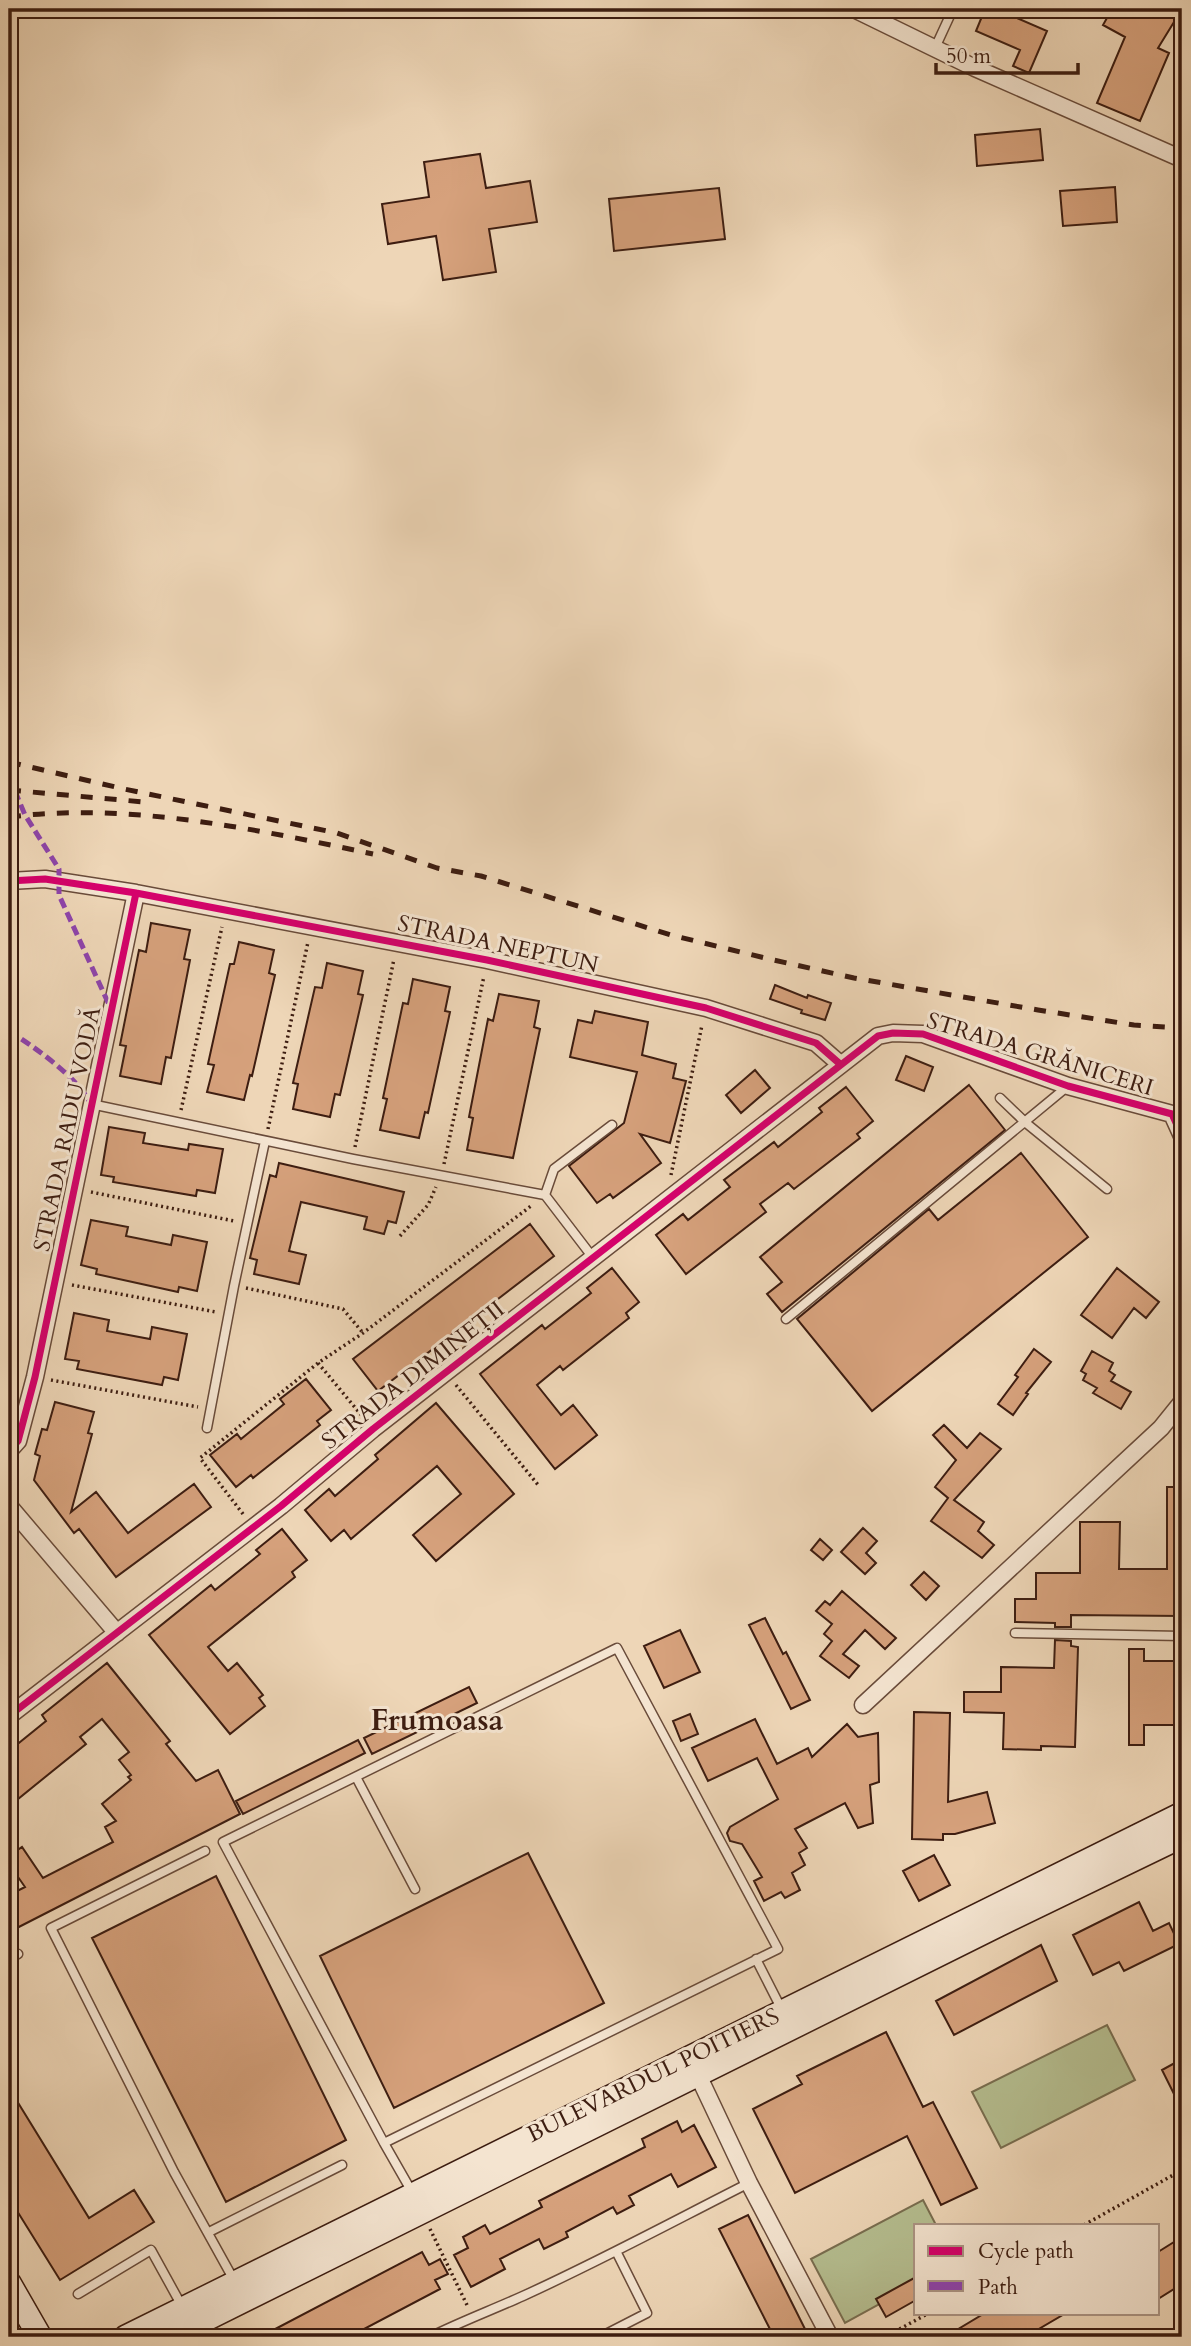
<svg xmlns="http://www.w3.org/2000/svg" width="1191" height="2346" viewBox="0 0 1191 2346" font-family="Cardo,serif">
  <rect width="100%" height="100%" fill="#eed6b7"/>
  <filter id="stains"><feTurbulence type="fractalNoise" baseFrequency=".00286" numOctaves="4"/><feColorMatrix values="0 0 0 0 .2 0 0 0 0 .09 0 0 0 0 .02 0 0 0 .5 -.17"/></filter>
  <radialGradient id="worn" r=".72"><stop offset=".6" stop-color="#630" stop-opacity="0"/><stop offset="1" stop-color="#630" stop-opacity=".3"/></radialGradient>
  <path fill="#b5be90" stroke="#796e50" stroke-width="2" d="M1107,2025L1135,2080L1001,2148L972,2092Z
    M923,2200L936,2225H916V2284L845,2323L811,2259Z"/>
  <path fill="#d6a17c" stroke="#3d1d11" stroke-width="2" d="M985,9H996L1047,31L1029,73L1013,66L1020,50L976,31Z
    M1112,9H1125L1140,17L1145,9H1182L1158,48L1169,53L1140,121L1097,103L1125,37L1103,25Z
    M1040,129L1043,160L977,166L975,135Z
    M480,154L486,188L530,181L537,222L489,229L496,272L443,280L436,236L388,244L382,204L429,197L424,162Z
    M1115,187L1117,222L1063,226L1060,191Z
    M719,188L725,239L614,251L609,199Z
    M151,923L190,930L184,959L190,960L171,1058L166,1057L161,1084L120,1076L126,1046L120,1045L139,950L146,952Z
    M239,942L274,950L269,973L275,975L252,1076L250,1075L244,1100L207,1092L214,1065L208,1064L230,964H234Z
    M327,963L363,971L358,994L363,995L340,1095L335,1094L330,1117L293,1109L298,1084L293,1083L315,987L322,988Z
    M413,979L450,987L445,1011L450,1012L428,1113L425,1112L419,1138L380,1130L387,1099L383,1098L403,1003L408,1004Z
    M775,985L807,998L808,995L831,1003L825,1020L801,1013L802,1010L770,999Z
    M499,994L539,1001L534,1027L540,1029L513,1158L467,1150L473,1118L469,1117L488,1019L493,1021Z
    M595,1011L648,1022L642,1055L676,1064L673,1078L686,1081L670,1143L640,1134L661,1163L613,1198L610,1194L597,1203L569,1166L624,1123L637,1072L570,1057L578,1020L592,1023Z
    M906,1056L933,1067L924,1091L896,1080Z
    M755,1070L770,1088L741,1113L726,1095Z
    M969,1085L1005,1130L782,1312L767,1294L782,1282L760,1257Z
    M846,1087L873,1121L857,1134L860,1138L794,1189L788,1183L760,1204L766,1212L686,1274L656,1235L683,1214L688,1220L730,1187L724,1180L774,1142L778,1147L822,1112L819,1108Z
    M109,1127L145,1133L143,1143L188,1150L189,1144L223,1149L215,1193L197,1190L196,1196L113,1182L114,1177L101,1175Z
    M1021,1153L1088,1237L872,1411L797,1319L929,1209L938,1220Z
    M279,1163L404,1192L396,1223L388,1221L384,1234L364,1229L367,1217L301,1202L289,1251L306,1255L299,1284L254,1274L257,1260L250,1258L270,1175L276,1177Z
    M91,1220L128,1227L126,1236L171,1245L173,1235L207,1242L197,1291L179,1287L178,1292L96,1274L97,1269L81,1265Z
    M530,1224L554,1256L378,1391L353,1359Z
    M612,1268L639,1302L626,1313L629,1318L563,1370L560,1366L537,1385L561,1415L573,1405L597,1435L555,1469L480,1374L542,1325L545,1329L591,1293L587,1288Z
    M1117,1268L1159,1302L1146,1318L1134,1308L1112,1338L1081,1315Z
    M74,1313L109,1320L107,1331L150,1339L152,1327L187,1334L178,1380L164,1377L162,1385L77,1369L79,1361L65,1359Z
    M1034,1349L1051,1362L1026,1393L1028,1394L1013,1415L998,1404L1018,1377L1015,1375Z
    M1092,1351L1113,1363L1109,1371L1115,1375L1111,1381L1131,1392L1121,1409L1093,1393L1097,1388L1083,1380L1086,1374L1081,1371Z
    M306,1379L331,1410L317,1421L320,1425L253,1478L251,1475L236,1487L210,1455L237,1434L241,1439L284,1404L280,1399Z
    M55,1402L94,1412L88,1433L92,1434L71,1512L96,1492L128,1533L194,1484L211,1507L116,1577L79,1529L74,1533L34,1480L40,1456L35,1454L42,1429L47,1430Z
    M436,1403L514,1494L436,1561L413,1535L461,1494L437,1466L351,1539L344,1530L331,1541L305,1510L329,1489L335,1496L378,1459L375,1455Z
    M944,1425L967,1448L980,1433L1001,1449L954,1500L984,1522L978,1531L994,1545L982,1558L931,1521L948,1498L935,1487L956,1460L933,1435Z
    M1167,1487H1182V1616L1071,1615V1627H1055V1623L1015,1622V1599H1036V1573H1080V1522H1120L1119,1569H1167Z
    M863,1528L877,1541L866,1553L876,1563L865,1574L841,1552Z
    M282,1529L307,1560L292,1572L295,1577L208,1647L228,1671L237,1663L263,1695L259,1698L265,1706L230,1734L149,1635L211,1585L215,1590L260,1554L256,1550Z
    M820,1539L832,1550L823,1560L811,1550Z
    M924,1572L939,1586L926,1600L911,1585Z
    M842,1591L896,1638L885,1649L865,1630L843,1654L859,1666L849,1678L820,1656L832,1641L824,1634L832,1624L816,1611L825,1601L830,1605Z
    M765,1618L783,1654L786,1652L810,1700L791,1709L749,1625Z
    M680,1630L700,1672L664,1688L644,1646Z
    M1055,1640L1071,1641V1646L1078,1647L1075,1747L1041,1746V1750L1003,1749L1004,1713L964,1712V1692H1001V1667L1054,1668Z
    M1129,1649H1144V1661H1182V1725H1144V1745H1129Z
    M107,1663L170,1741L166,1744L196,1781L218,1770L240,1814L9,1932V1895L25,1887L9,1864V1856L22,1847L43,1878L113,1842L105,1827L116,1821L102,1804L131,1780L128,1777L131,1775L119,1760L129,1752L102,1719L80,1737L86,1744L18,1799L9,1788V1751L46,1721L42,1715Z
    M469,1687L477,1703L372,1754L364,1738Z
    M914,1712L950,1713L948,1802L987,1792L995,1823L955,1834H943V1840L912,1839Z
    M690,1714L698,1734L681,1741L673,1721Z
    M755,1719L777,1764L808,1748L812,1757L847,1724L858,1737L878,1733L879,1782L870,1785L873,1823L858,1828L845,1803L795,1829L807,1848L799,1853L805,1865L792,1873L800,1890L785,1898L781,1892L764,1901L754,1881L762,1877L742,1844L730,1841L727,1833L730,1827L778,1799L757,1758L708,1781L692,1748Z
    M358,1740L365,1753L243,1814L236,1801Z
    M528,1853L604,2003L394,2108L320,1956Z
    M934,1855L950,1885L919,1901L903,1871Z
    M216,1876L346,2140L226,2202L92,1938Z
    M1139,1902L1153,1931L1169,1923L1179,1944L1124,1971L1119,1962L1093,1975L1073,1935Z
    M1041,1945L1057,1981L954,2035L936,2001Z
    M886,2032L923,2107L933,2102L977,2188L941,2205L907,2136L795,2193L753,2109L802,2084L797,2076Z
    M1182,2059V2110L1162,2070Z
    M9,2088L89,2218L134,2190L154,2222L60,2280L9,2198Z
    M677,2121L682,2132L694,2125L716,2167L678,2187L671,2174L629,2196L634,2205L617,2214L613,2207L566,2232L568,2237L544,2249L539,2239L500,2259L505,2269L471,2287L454,2255L468,2248L463,2237L485,2225L490,2234L542,2207L539,2201L645,2147L642,2139Z
    M748,2215L809,2337H774L719,2229Z
    M1182,2237V2284L1158,2299V2252Z
    M422,2252L429,2265L440,2259L448,2274L435,2280L440,2289L349,2337H260Z
    M916,2277V2300L886,2317L876,2299Z
    M985,2313H1066L1025,2337H945Z"/>
  <g fill="none" stroke-linecap="round" stroke-linejoin="round">
    <defs>
      <path id="lane" d="M935,48L953,9
        M1000,1098L1026,1123L1107,1189
        M91,1104L353,1159L545,1195L594,1259
        M545,1195L554,1169L612,1125
        M786,1319L1068,1086
        M207,1428L234,1286L265,1141
        M1015,1633L1182,1636
        M356,1777L415,1889
        M205,1851L51,1928L174,2172L235,2282
        M9,1959L18,1954
        M756,1959L782,2010
        M384,2143L778,1949L617,1648L223,1842L384,2143L412,2192
        M209,2232L342,2165
        M78,2294L151,2250L183,2308
        M430,2337C460,2322 492,2310 523,2296C600,2261 674,2221 749,2183
        M610,2337L608,2333L647,2313L616,2251"/>
      <path id="street" d="M854,9L975,68L1182,159
        M9,881L45,879L136,893L487,960L706,1008L816,1043L840,1064
        M9,1451L18,1441L35,1377L136,893
        M9,1506L117,1633
        M863,1705L1161,1428L1182,1402
        M9,1716L281,1506L373,1429L878,1036L893,1033L923,1034L1068,1086L1172,1114L1182,1136
        M698,2075L749,2183L830,2337"/>
      <path id="secondary" d="M9,2283L40,2337
        M126,2337L1182,1814
        M170,2337L998,1925L1182,1836"/>
    </defs>
    <use href="#lane" stroke="#694b3a" stroke-width="11"/>
    <use href="#street" stroke="#694b3a" stroke-width="19"/>
    <use href="#secondary" stroke="#3d1d11" stroke-width="26"/>
    <path stroke="#3d1d11" stroke-width="3.5" stroke-dasharray="2 3.5" stroke-linecap="butt" d="M181,1110L222,927
      M268,1129L308,942
      M355,1147L394,959
      M444,1164L484,976
      M671,1175L702,1025
      M91,1192L234,1221
      M400,1236L428,1205L436,1187
      M72,1285L216,1312
      M246,1288L343,1309L363,1333
      M318,1363L363,1417
      M51,1380L198,1407
      M456,1385L539,1486
      M243,1514L200,1458L318,1363L363,1333L531,1206
      M1084,2225L1175,2174
      M430,2229L468,2307
      M885,2337L929,2313"/>
    <use href="#lane" stroke="#f4e4d0" stroke-width="8"/>
    <use href="#street" stroke="#f4e4d0" stroke-width="16"/>
    <use href="#secondary" stroke="#f4e4d0" stroke-width="23"/>
    <path stroke="#3d1d11" stroke-width="5" stroke-dasharray="12 12" stroke-linecap="butt" d="M9,762L124,789L337,833L437,868L481,876L671,935L769,959L854,978L1038,1010L1134,1025L1182,1028
      M9,790L144,802
      M9,817C129,802 255,829 373,854"/>
    <path stroke="#8e44ad" stroke-width="5" stroke-dasharray="10 5" stroke-linecap="butt" d="M9,777L25,815L59,869V895L111,1009
      M9,1031C36,1048 76,1076 91,1104"/>
    <defs>
      <path id="cycleway" d="M9,881L45,879L136,893L487,960L706,1008L816,1043L840,1064
        M9,1451L18,1441L35,1377L136,893
        M9,1716L281,1506L373,1429L878,1036L893,1033L923,1034L1068,1086L1172,1114L1182,1136"/>
    </defs>
    <use href="#cycleway" stroke="#f4e4d0" stroke-width="11"/>
    <use href="#cycleway" stroke="#d6006c" stroke-width="7"/>
  </g>
  <g text-anchor="middle" dominant-baseline="central" stroke-width="6" stroke-linejoin="round" paint-order="stroke">
    <g font-size="23" fill="#3d1d11" stroke="#f4e4d0">
      <text transform="translate(498 944) rotate(12)">STRADA NEPTUN</text>
      <text transform="translate(1040 1054) rotate(17)">STRADA GRĂNICERI</text>
      <text transform="translate(67 1129) rotate(-78)">STRADA RADU VODĂ</text>
      <text transform="translate(413 1375) rotate(-38)">STRADA DIMINEȚII</text>
      <text transform="translate(653 2075) rotate(-26)">BULEVARDUL POITIERS</text>
    </g>
    <g font-size="30" font-weight="bold" fill="#3d1d11" stroke="#f4e4d0">
      <text x="437" y="1720">Frumoasa</text>
    </g>
  </g>
  <rect width="1191" height="2346" fill="none" stroke="#eed6b7" stroke-width="35"/>
  <rect x="10" y="10" width="1170" height="2325" fill="none" stroke="#3d1d11" stroke-width="3.5"/>
  <rect x="18" y="18" width="1156" height="2311" fill="none" stroke="#3d1d11" stroke-width="2"/>
  <rect x="914" y="2224" width="245" height="91" fill="#f4e4d0" stroke="#ab9484" stroke-width="2"/>
  <rect x="928" y="2246" width="35" height="10" fill="#d6006c" stroke="#ab9484" stroke-width="2"/>
  <text x="978" y="2258" font-size="21" fill="#3d1d11">Cycle path</text>
  <rect x="928" y="2281" width="35" height="10" fill="#8e44ad" stroke="#ab9484" stroke-width="2"/>
  <text x="978" y="2294" font-size="21" fill="#3d1d11">Path</text>
  <path d="M936 63v10h142v-10" fill="none" stroke="#3d1d11" stroke-width="3.5"/>
  <text x="946" y="63" font-size="21" fill="#3d1d11" stroke="#f4e4d0" stroke-width="5" paint-order="stroke">50 m</text>
  <rect width="100%" height="100%" filter="url(#stains)"/>
  <rect width="100%" height="100%" fill="url(#worn)"/>
</svg>
